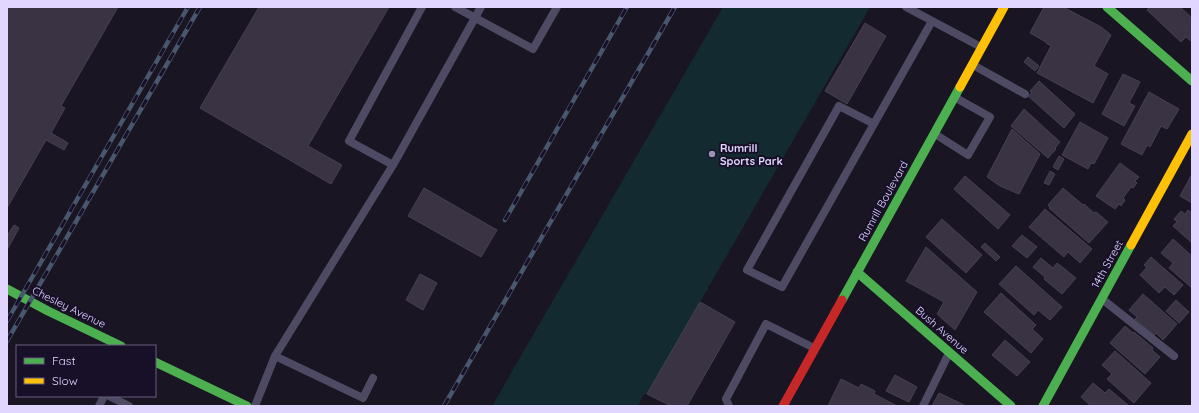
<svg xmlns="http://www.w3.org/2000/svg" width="1199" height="413" viewBox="0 0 1199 413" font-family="Quicksand,sans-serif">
  <rect width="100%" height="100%" fill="#191522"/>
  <path fill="#132b30" d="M723,7H870L647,394H644L638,406H492Z"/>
  <path fill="#393344" stroke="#474056" d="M7,7H118L61,106L65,108L51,133L68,143L64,150L46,140L7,208Z
    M259,7H389L308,146L342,165L331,184L200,108Z
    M1044,7H1063L1101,27L1111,35L1094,66L1108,74L1093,103L1037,73L1051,46L1046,43V42L1030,33Z
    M1150,7H1180L1192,18V42L1186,37L1181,42L1147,10Z
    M865,23L886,36L847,104L825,91Z
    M1028,57L1039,66L1035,71L1024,62Z
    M1123,74L1140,82L1129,103L1135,106L1124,126L1102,114Z
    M1039,81L1075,114L1064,128L1028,96L1032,93L1030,91Z
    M1149,92L1179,109L1167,129L1161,126L1150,147L1147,145L1142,155L1121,144Z
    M1024,109L1060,142L1055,148L1056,149L1048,158L1011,126Z
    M1080,122L1108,138L1094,164L1091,163L1088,169L1062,155Z
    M1012,129L1040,154L1019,194L1000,186L987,177Z
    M1059,156L1064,159L1058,170L1053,167Z
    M1120,163L1139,177L1135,181L1137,183L1133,188L1131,187L1123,198L1125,200L1121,206L1119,204L1115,209L1096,196Z
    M1050,171L1055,174L1049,185L1044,183Z
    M1192,174V203L1180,196Z
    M965,176L1010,215L998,229L954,189Z
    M424,188L497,230L481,257L408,216Z
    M1063,188L1083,205L1084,204L1094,213L1096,212L1108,222L1089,243L1049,208L1050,207L1048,205Z
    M1045,209L1092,249L1080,263L1068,252L1064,257L1029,227Z
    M1188,210L1192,213V243L1173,226L1177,222L1174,219L1181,211L1185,214Z
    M942,219L982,255L966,273L926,237Z
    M14,225L19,228L7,250V236Z
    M1022,235L1037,247L1027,258L1012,246Z
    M1173,239L1192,256V288L1169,268L1173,263L1161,253Z
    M985,243L1000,257L996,261L981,247Z
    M926,247L977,292L955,330L937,314L944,302L906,281Z
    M1151,257L1183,285L1174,295L1165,287L1159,293L1140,275L1147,267L1144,265Z
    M1041,258L1053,268L1057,263L1076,278L1062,294L1044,279L1045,277L1033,267Z
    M1016,266L1062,307L1050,320L1038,310L1034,315L999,284Z
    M420,274L437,283L423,310L406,300Z
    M1001,293L1036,325L1032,329L1043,339L1031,353L984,312Z
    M1143,294L1177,324L1163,340L1156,333L1154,336L1135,319L1137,317L1129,310Z
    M1176,300L1189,312L1179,323L1166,311Z
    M700,302L735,322L687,406H671L647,394Z
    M1125,326L1133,333L1134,332L1153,348L1152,350L1160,357L1145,374L1110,343Z
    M1005,340L1030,362L1017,376L992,355Z
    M1115,351L1151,383L1134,403L1107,379L1112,374L1102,365Z
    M895,375L917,387L909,402L886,391Z
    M841,379L859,388L861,384L875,391L874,394L897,406H828Z
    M1093,383L1105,393L1109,389L1129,406H1091L1081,397Z
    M939,393L964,405V406H932Z"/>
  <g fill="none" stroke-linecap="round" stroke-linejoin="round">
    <path stroke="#4f4a63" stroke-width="8" d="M455,7L533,49L557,7
      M906,7L981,47
      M973,65L1025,94
      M874,124L839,106L747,270L782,287L932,21
      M935,134L968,155L990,117L956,98
      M393,165L349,141L422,7
      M1102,299L1174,356
      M275,356L363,398L373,378
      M109,396L129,406
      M99,406L104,396
      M255,406L275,356L393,165L481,7
      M729,406L726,399L766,324L814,348
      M923,406L949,353"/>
    <path stroke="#4caf50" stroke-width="9" d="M1107,7L1192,81
      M857,272L1011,406
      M7,289L48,311L121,346
      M842,300L960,87
      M155,362L247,406
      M1043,406L1131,245"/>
    <path stroke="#ffc107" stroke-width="9" d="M960,87L1004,7
      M1131,245L1192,134"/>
    <path stroke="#c62828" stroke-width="9" d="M783,406L842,300"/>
    <defs>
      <path id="rail" d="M505,220L627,7
        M7,321L188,7
        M7,341L200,7
        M444,406L675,7"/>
    </defs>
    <use href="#rail" stroke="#48576d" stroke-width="4.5"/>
    <use href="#rail" stroke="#180f28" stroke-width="3" stroke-dasharray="9" stroke-linecap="butt"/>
  </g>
  <circle fill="#9b92b2" stroke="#180f28" stroke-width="1.5" cx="712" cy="154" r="4"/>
  <g text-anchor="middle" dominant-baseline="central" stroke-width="4" stroke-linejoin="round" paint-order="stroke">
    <g font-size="11" font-weight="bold" fill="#e1d6ff" stroke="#180f28" text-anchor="start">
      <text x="720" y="148">Rumrill<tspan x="720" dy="13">Sports Park</tspan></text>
    </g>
    <g font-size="11" fill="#e1d6ff" stroke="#180f28">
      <text transform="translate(883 201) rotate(-61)">Rumrill Boulevard</text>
      <text transform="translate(1107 264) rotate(-61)">14th Street</text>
      <text transform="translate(69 307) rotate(26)">Chesley Avenue</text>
      <text transform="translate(942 330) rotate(41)">Bush Avenue</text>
    </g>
  </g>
  <rect width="1199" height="413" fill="none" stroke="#e1d6ff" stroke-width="16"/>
  <rect x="16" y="345" width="140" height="52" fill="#180f28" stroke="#685f7e"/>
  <rect x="24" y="358" width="20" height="6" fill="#4caf50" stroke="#685f7e"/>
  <text x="52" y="365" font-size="12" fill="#e1d6ff">Fast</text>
  <rect x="24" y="378" width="20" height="6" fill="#ffc107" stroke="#685f7e"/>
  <text x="52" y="385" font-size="12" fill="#e1d6ff">Slow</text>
</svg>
